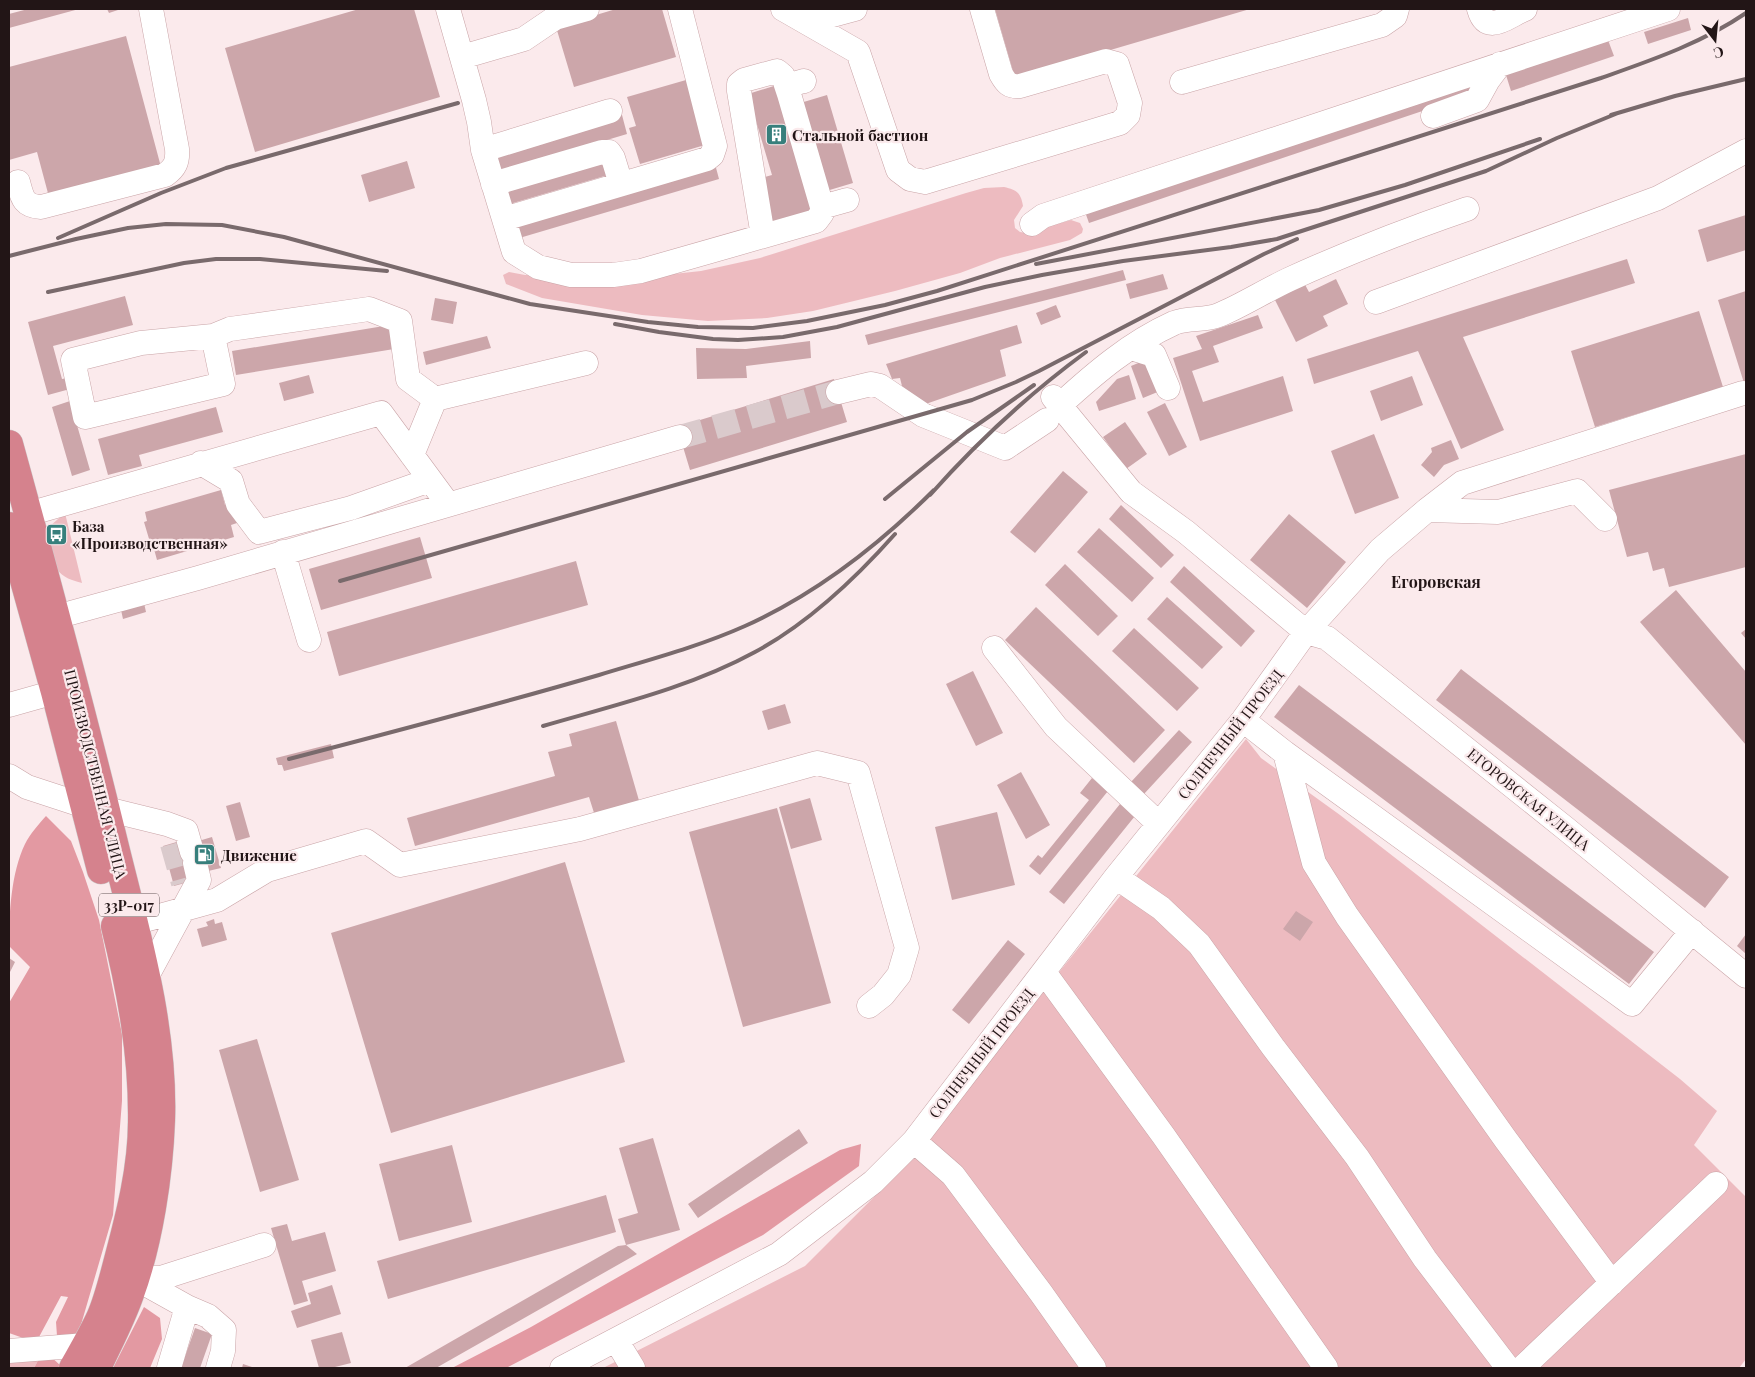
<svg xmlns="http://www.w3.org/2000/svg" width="1755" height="1377" viewBox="0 0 1755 1377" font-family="'Playfair Display',serif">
  <rect width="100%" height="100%" fill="#fbeaec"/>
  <path fill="#edbbc0" d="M1004,187C1017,190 1021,193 1023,206L1014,220L1015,228L1020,232L1026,233L1071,220L1080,223L1083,229L1082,233L1070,240L1000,258L960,273L895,291L813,311L767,318L708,321L642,315L542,298L506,284L503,275L509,272L525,275L646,277L701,271L760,258L966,193L984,188Z
    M65,513L82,583C52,576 54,563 45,537L50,526Z
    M1246,739L1261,758L1340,815L1680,1079L1717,1111L1694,1145L1746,1197V1359L1739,1368H603L805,1266L898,1173Z
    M40,1357L34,1368H9V1361Z"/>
  <path fill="#e399a2" d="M46,816L71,841L83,872L99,920L122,1034V1101L113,1215L78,1335L57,1336L56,1322L68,1297L61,1296L39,1337L26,1339L9,1333V1003L30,967L9,946C9,914 11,873 25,844C30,834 39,824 46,816Z
    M861,1144L859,1166L763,1235L506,1368H452L531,1327L840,1150Z
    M144,1307L160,1318L162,1339L150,1368H113Z
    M48,1354L61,1366L60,1368H34L40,1357Z"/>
  <path fill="#cca6aa" d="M28,9H79L9,28V14Z
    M107,9H121L109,13Z
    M359,9H414L440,97L255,152L225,48Z
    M616,9H662L676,57L574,87L556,27Z
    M995,9H1250L1015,78Z
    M1688,18L1691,30L1648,44L1644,32Z
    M126,36L161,167L49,197L37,152L9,160V67Z
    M1608,40L1614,56L1511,91L1506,75Z
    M686,80L705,145L640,164L629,128L636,126L627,97Z
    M1468,80L1473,94L1089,223L1084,209Z
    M777,85L815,215L771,228L757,179L772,175L748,94Z
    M827,95L853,183L823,192L797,104Z
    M622,115L627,134L496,173L490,155Z
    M604,159L608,175L506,205L501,189Z
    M407,161L415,188L369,202L361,175Z
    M715,164L719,179L516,239L512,224Z
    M1746,215V250L1707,262L1698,230Z
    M1627,259L1635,283L1463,337L1504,430L1461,449L1418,351L1314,384L1307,359Z
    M1123,270L1126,280L868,345L865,335Z
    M1163,274L1168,289L1130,299L1126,284Z
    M1336,279L1348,304L1323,316L1328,326L1296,342L1273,296L1303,281L1309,292Z
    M1746,291V382L1744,383L1718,300Z
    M125,296L133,325L53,346L62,379L67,378L70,389L48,395L28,322Z
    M435,298L457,302L453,324L431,320Z
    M1056,305L1061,317L1041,325L1036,313Z
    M1699,311L1723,387L1595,427L1571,351Z
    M1258,315L1263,328L1213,346L1219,362L1192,371L1203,402L1283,376L1293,411L1200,441L1173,358L1202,349L1196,336Z
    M390,325L394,349L236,375L232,351Z
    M1017,325L1022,343L1000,350L1006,376L920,406L905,398L900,378L892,379L886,364Z
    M487,336L491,348L426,365L423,352Z
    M810,341L811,358L746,366L747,378L697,379L696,348L746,349Z
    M1148,359L1160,391L1143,398L1131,366Z
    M309,375L314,393L284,401L279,383Z
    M1129,375L1136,399L1099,411L1096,402L1117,379Z
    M1412,376L1423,405L1381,421L1370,391Z
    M834,379L847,422L690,470L677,427Z
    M70,401L90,470L72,476L52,407Z
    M1165,403L1187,447L1169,456L1147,412Z
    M216,407L223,432L139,455L142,466L108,475L98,439Z
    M1125,422L1147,454L1126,469L1103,437Z
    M1374,434L1399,498L1355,514L1331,451Z
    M1451,440L1459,459L1444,465L1434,477L1421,465L1432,452L1431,448Z
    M1746,454V567L1669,587L1664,568L1653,571L1648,552L1627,557L1609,490Z
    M1063,471L1088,492L1035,553L1010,532Z
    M221,490L225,505L231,503L237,523L231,525L234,537L157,560L154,549H152L144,522L147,521L145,512Z
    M1121,505L1174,555L1161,568L1109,519Z
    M1289,514L1346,562L1307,608L1250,560Z
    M1099,528L1154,578L1132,602L1077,552Z
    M420,537L432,578L321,610L309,569Z
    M576,561L588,605L339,676L327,632Z
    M1065,564L1118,616L1098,636L1045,585Z
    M1184,566L1255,631L1241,647L1170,582Z
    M1676,590L1746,672V745L1640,622Z
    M1167,597L1223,647L1202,669L1147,619Z
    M144,603L146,612L123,619L121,610Z
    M1036,607L1165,730L1134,763L1005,640Z
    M1134,628L1199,688L1177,711L1112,651Z
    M1746,629V639L1741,633Z
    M1461,669L1729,877L1705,908L1436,700Z
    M973,671L1003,733L976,746L946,684Z
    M1299,685L1654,952L1629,984L1274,717Z
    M785,704L791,723L768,730L762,711Z
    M616,721L640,804L595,816L589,797L415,846L407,818L555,776L548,752L572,746L569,734Z
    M1179,730L1192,742L1144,794L1131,782Z
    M331,744L334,758L284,771L282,765H278L276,758Z
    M1021,772L1050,825L1026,839L997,785Z
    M1092,778L1108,791L1040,875L1029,866L1038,855L1042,858L1089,800L1080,793Z
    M810,798L822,840L791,849L779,807Z
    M240,802L250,837L236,841L226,806Z
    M1120,804L1135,816L1064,904L1049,892Z
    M777,808L831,1003L743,1027L689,832Z
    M997,812L1015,885L952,900L935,827Z
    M212,837L221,868L204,872L192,881L174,886L163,846L180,841L195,842Z
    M565,862L625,1062L391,1133L331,933Z
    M1296,911L1313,922L1300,941L1283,929Z
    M214,919L215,924L222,922L227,940L202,947L197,929L208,926L206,922Z
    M1746,934V954L1737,946Z
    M1008,940L1025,954L969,1024L952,1010Z
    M9,958L15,962L9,974Z
    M257,1039L299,1180L260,1192L219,1050Z
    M799,1129L808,1143L698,1218L688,1204Z
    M653,1138L680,1230L626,1245L618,1219L638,1213L619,1148Z
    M452,1145L472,1222L399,1241L379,1164Z
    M606,1195L616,1232L388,1299L377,1261Z
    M287,1224L292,1241L325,1232L336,1271L302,1281L308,1301L294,1305L271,1228Z
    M626,1245L637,1254L436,1368H405L618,1246Z
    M332,1285L341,1314L297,1328L291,1311L311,1304L308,1293Z
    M195,1328L212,1334L200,1368H181Z
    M342,1332L351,1363L331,1368H319L311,1340Z
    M243,1364L255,1368H242Z"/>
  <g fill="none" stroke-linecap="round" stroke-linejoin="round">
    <path stroke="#dacacc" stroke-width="24" stroke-dasharray="24 12" stroke-linecap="butt" d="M680,437L838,392
      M172,844L183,883"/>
    <defs>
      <path id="minor" d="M448,9L474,100L479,122L483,150L514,252L538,267L571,275H613L641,271L816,221L822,213V207L789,94C789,84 796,83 804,81
        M783,9L858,52L898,170L910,179L925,182L1120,123L1128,115L1130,103L1117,64L1106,61L1020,86C1009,87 1006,83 1001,74L982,9
        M1479,9C1487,37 1509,15 1525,9
        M807,22L855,9
        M462,57L524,39L555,18L587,9
        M1182,82L1382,25L1395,16L1397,9
        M1433,116L1477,100L1488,80L1500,64
        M483,150L610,111
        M18,182C22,197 23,206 41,207L165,175C175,168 178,162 177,149L151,9
        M493,184L602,152H609L613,158L621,184
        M822,207L847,200
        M504,219L707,159L712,155L715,146L680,9
        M1032,224L1043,216L1668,9
        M763,236L739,91V84L744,80L777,71L783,76L789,94
        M1376,302L1658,198L1746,151
        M213,336L141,343L73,360L85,417L223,384L213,336L230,329L369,309L400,321L408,379L435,399
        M1131,348L1154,355L1168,388
        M838,392L871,384L880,386L923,415L1005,448L1047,420
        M1053,397L1131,492L1186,532L1306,632L1327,638L1565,828L1746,976
        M1060,405C1095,373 1130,343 1174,323C1189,317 1205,321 1219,315C1243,305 1266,290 1290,279C1349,252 1406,230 1467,209
        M412,455L435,399L586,363
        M201,463L231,481L238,504L259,532L351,508L430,480
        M1427,510L1498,512L1577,491L1605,519
        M28,514L381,413L448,504
        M283,552L309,640
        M56,617L198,578L680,437
        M994,648L1056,727L1159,824
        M9,705L55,692
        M1243,720L1285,753L1314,863L1347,916L1506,1140L1612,1283
        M1285,753L1632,1004L1692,931
        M9,776L27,787L85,806
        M106,809L167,824L186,831L192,852
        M1116,877L1161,908L1199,944L1273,1047L1357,1157L1425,1259L1508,1368
        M134,923L217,900L267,870L366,841L400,865L580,829L817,763L858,773L907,948L899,975L883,995L869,1006
        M1044,972L1163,1135L1326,1368
        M147,976L199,880L195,863
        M914,1141L953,1175L1041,1293L1094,1368
        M135,1278L187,1307L208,1316L224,1330L223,1351L218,1368
        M135,1278H161L264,1245
        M616,1340L633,1368
        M9,1351L86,1345
        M169,1368L187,1307
        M562,1368L779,1254L873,1182L914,1141L1116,877L1243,720L1306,632L1380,550L1427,510L1462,483L1743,393
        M1522,1368L1716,1184"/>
      <path id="highway" d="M9,444C46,578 82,712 115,847C137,936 164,1028 161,1120C159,1175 149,1242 130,1294C121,1320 108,1344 97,1368
        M9,526L55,692L101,870
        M73,1368C82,1352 92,1335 100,1318C108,1300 113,1279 118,1260C130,1215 142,1168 142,1122C143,1055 131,990 115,926"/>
    </defs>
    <use href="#minor" stroke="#c9a4a7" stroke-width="25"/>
    <use href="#highway" stroke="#cecccc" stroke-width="29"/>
    <use href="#minor" stroke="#fff" stroke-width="24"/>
    <use href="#highway" stroke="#d5828d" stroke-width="28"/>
    <path stroke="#796a6c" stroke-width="4" d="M1611,115L1675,96L1746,79
      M58,238L161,193L226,168L458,103
      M9,256L76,239L128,228L166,224L222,225L284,237L530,304L648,322L698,327L753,328L807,321L885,305L937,291L1601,78C1652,60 1702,43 1746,13
      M1036,264L1319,210L1405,185L1540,139
      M48,292L184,263L216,259H260L387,271
      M615,324L659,332L713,339L738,340L783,337L837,327L985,287L1042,275L1123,261L1231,247L1277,239L1486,171L1557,138L1618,113
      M930,495C977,442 1029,394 1086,352
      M885,499L967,432L1034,385
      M340,581L972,400L1016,382L1039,371L1264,254L1297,239
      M543,726C615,705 689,688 755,652C809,623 855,579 895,534
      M289,759C393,732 496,705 599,675C648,660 698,647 745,626C816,594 879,545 934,490"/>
  </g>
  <defs>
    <symbol id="building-square" viewBox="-11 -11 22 22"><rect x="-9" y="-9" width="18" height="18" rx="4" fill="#377f7c" stroke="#fbeaec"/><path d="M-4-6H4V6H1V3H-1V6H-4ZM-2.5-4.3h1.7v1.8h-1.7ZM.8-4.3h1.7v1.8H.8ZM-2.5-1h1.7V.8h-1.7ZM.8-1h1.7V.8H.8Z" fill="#fff"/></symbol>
    <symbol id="bus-square" viewBox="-11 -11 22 22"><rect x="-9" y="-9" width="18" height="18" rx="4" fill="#377f7c" stroke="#fbeaec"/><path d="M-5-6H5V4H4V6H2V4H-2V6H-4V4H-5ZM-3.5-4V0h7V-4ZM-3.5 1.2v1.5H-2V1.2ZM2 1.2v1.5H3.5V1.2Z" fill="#fff"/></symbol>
    <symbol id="fuel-square" viewBox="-11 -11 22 22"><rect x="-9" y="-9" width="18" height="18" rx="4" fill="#377f7c" stroke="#fbeaec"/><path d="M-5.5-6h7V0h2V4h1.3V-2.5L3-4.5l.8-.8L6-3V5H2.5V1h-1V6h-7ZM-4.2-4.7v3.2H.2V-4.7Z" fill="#fff"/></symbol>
  </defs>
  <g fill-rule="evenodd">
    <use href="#building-square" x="764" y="122" width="25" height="25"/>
    <use href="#bus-square" x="44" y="522" width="25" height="25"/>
    <use href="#fuel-square" x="192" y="842" width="25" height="25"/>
  </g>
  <g text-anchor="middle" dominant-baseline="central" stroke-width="4.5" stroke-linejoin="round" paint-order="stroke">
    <rect fill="#fbeaec" stroke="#635556" stroke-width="1" x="99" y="893.5" width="60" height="23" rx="4"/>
    <g font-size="14" font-weight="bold" fill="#221516">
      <text x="129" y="905">33Р-017</text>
    </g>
    <g font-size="15" font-weight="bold" fill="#221516" stroke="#fbeaec" text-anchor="start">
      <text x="792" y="135">Стальной бастион</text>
      <text x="72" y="526">База<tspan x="72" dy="17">«Производственная»</tspan></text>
      <text x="221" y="855">Движение</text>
    </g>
    <g font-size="15" fill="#221516" stroke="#fbeaec">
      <text transform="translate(1230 734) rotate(-52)">СОЛНЕЧНЫЙ ПРОЕЗД</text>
      <text transform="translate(96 774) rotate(76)">ПРОИЗВОДСТВЕННАЯ УЛИЦА</text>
      <text transform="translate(1529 799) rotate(39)">ЕГОРОВСКАЯ УЛИЦА</text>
      <text transform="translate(981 1053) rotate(-52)">СОЛНЕЧНЫЙ ПРОЕЗД</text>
    </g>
    <g font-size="16" font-weight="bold" fill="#221516" stroke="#fbeaec">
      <text x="1436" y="581">Егоровская</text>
    </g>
  </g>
  <rect width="1755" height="1377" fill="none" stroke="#221516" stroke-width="20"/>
  <g transform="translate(1715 40) rotate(164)" stroke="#fbeaec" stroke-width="4" paint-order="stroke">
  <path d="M0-4L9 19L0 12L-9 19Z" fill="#221516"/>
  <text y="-8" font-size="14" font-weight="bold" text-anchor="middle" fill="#221516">С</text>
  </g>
</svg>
